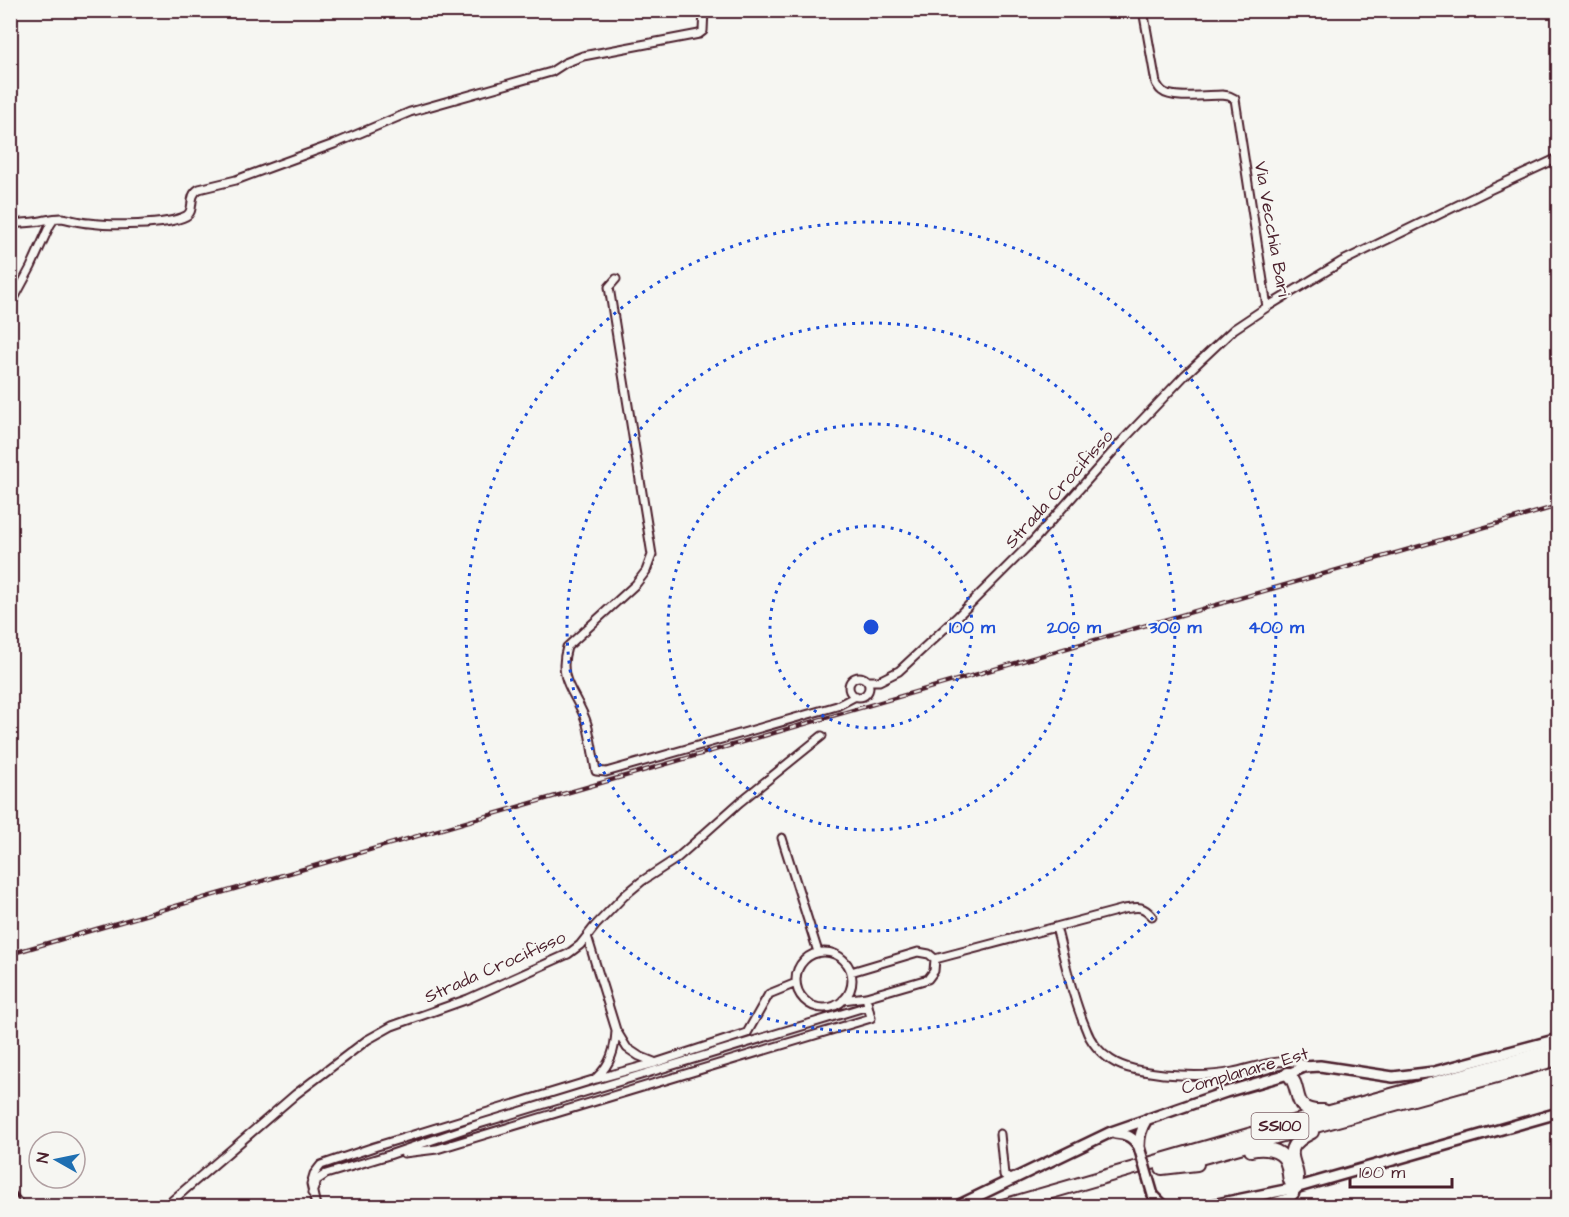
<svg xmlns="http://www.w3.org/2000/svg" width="1569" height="1217" viewBox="0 0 1569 1217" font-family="'Architects Daughter',sans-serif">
  <rect width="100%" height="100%" fill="#f6f6f2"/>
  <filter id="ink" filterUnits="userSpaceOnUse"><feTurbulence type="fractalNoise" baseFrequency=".0167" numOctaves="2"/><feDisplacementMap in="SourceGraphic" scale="12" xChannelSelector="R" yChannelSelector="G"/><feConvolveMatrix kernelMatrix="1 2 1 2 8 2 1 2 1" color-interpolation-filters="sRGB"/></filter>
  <g filter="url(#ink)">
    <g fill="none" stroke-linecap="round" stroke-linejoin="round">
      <defs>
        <path id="minor" d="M1143,10L1156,83C1158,86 1159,89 1162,91C1172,100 1208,95 1222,95L1229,96L1235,99L1267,307L1341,262L1489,190L1558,158
          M10,224C18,223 26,223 34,222C43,221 52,218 61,218C70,219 80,223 89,223C111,226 166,226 186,216C196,211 187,196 199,189L236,180L271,167L334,144L410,112L551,72L565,63L583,56L699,34L703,31L704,10
          M616,279L609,287L652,555L646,571L636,584L567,647C556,682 578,694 587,724C591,739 593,755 596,771L606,772L837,706L856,696
          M10,306L31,267L50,225L54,219
          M849 687a10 10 0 1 1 20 0a10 10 0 1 1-20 0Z
          M867,681H879L899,671L958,616L1033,541L1125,438L1185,375L1234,329L1267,307
          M782,838L818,952
          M1056,927C1065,961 1072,996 1086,1029C1090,1041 1100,1053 1111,1060C1126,1070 1147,1072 1164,1074C1187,1076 1210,1077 1233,1072C1257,1067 1284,1055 1308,1066
          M587,936L616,1030L627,1048L639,1056L654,1062
          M796 980a28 28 0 1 1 56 0a28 28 0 1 1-56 0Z
          M851,972L918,952L929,954L935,959L1124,909C1138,907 1142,905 1152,916
          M843,1000L866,997L928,979L934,971L935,959
          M597,1077C611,1064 615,1049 616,1031
          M1000,1134L1004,1175L1008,1178L1015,1179
          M404,1153L437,1149L871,1018L866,997
          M312,1193L317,1180L326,1174L389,1155L479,1124L868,1006
          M166,1206L296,1094L367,1040L392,1026L468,999L568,954L580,945L595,926L624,896L642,881L676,859L740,802L822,736
          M316,1206L311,1184L314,1174L321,1165L374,1147L596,1079L655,1063L747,1033L769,994L796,983"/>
        <path id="tertiary" d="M1264,1206L1291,1197L1294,1194L1295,1188"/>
        <path id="secondary" d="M1115,1133C1127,1134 1133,1137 1139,1147
          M1139,1147C1139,1136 1141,1129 1147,1119
          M1153,1195L1164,1206
          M957,1206L1111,1132L1226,1092L1288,1074L1304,1067L1320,1066L1393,1077L1434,1072L1558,1039
          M1207,1206L1295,1188L1558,1113"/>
        <path id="trunk" d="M1288,1074C1304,1088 1288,1113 1324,1111
          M1251,1150C1263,1147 1281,1149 1286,1161C1291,1172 1286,1179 1295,1188
          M1189,1161L1558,1059
          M1162,1168L1197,1164
          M1295,1188C1305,1164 1272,1152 1312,1132
          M1003,1206L1290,1123L1558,1049"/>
      </defs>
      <use href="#minor" stroke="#4a1f2b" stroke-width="11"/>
      <use href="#tertiary" stroke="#4a1f2b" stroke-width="13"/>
      <use href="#secondary" stroke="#4a1f2b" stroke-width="14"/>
      <use href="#trunk" stroke="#4a1f2b" stroke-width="16"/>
      <use href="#minor" stroke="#f6f6f2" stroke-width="7"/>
      <use href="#tertiary" stroke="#f6f6f2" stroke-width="8"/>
      <use href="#secondary" stroke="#f6f6f2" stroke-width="9"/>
      <use href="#trunk" stroke="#f6f6f2" stroke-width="12"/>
      <defs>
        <path id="rail" d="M10,954L1558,506
          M10,1188L25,1206"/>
      </defs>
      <use href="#rail" stroke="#4a1f2b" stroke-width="4.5"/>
      <use href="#rail" stroke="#f6f6f2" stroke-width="2" stroke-dasharray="7" stroke-linecap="butt"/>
      <defs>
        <path id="secondary-bridge" d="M1139,1147L1153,1195"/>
      </defs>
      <use href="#secondary-bridge" stroke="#4a1f2b" stroke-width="14" stroke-linecap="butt"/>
      <use href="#secondary-bridge" stroke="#f6f6f2" stroke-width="9"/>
    </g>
  </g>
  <g fill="none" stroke="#1d4ed8" stroke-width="3" stroke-dasharray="3 6">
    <circle cx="871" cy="627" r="101"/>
    <circle cx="871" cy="627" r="203"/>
    <circle cx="871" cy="627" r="304"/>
    <circle cx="871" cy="627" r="405"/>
  </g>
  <g text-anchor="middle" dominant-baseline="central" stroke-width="4.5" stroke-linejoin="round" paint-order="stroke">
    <rect fill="#f6f6f2" stroke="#7e6067" stroke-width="1.5" x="1251.5" y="1113" width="57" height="26" rx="4.5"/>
    <g font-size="16" font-weight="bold" fill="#4a1f2b">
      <text x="1280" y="1126">SS100</text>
    </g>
    <g font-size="18" fill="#4a1f2b" stroke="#f6f6f2">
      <text transform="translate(1272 229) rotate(80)">Via Vecchia Bari</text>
      <text transform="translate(1059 489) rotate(-48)">Strada Crocifisso</text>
      <text transform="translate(495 967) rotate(-24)">Strada Crocifisso</text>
      <text transform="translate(1245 1071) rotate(-16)">Complanare Est</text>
    </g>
  </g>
  <circle cx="871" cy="627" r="9" fill="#1d4ed8" stroke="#f6f6f2" stroke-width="3"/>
  <g font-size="18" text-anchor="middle" font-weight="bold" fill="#1d4ed8" stroke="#f6f6f2" stroke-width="4.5" stroke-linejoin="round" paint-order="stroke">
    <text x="972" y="633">100 m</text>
    <text x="1074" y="633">200 m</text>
    <text x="1175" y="633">300 m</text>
    <text x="1276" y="633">400 m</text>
  </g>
  <rect width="1569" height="1217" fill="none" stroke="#f6f6f2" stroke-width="36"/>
  <rect x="18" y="18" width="1533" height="1181" fill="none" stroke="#4a1f2b" stroke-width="2" filter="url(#ink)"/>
  <g transform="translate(57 1160) rotate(279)"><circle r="28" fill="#f6f6f2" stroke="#b1a0a2" stroke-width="1.5"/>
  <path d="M0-4.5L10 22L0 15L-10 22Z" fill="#1f6fb2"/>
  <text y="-9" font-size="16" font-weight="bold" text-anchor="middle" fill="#4a1f2b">N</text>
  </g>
  <path d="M1350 1178v9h102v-9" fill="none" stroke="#4a1f2b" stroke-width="3"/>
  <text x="1359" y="1178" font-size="18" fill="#4a1f2b" stroke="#f6f6f2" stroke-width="4.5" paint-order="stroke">100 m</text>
</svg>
